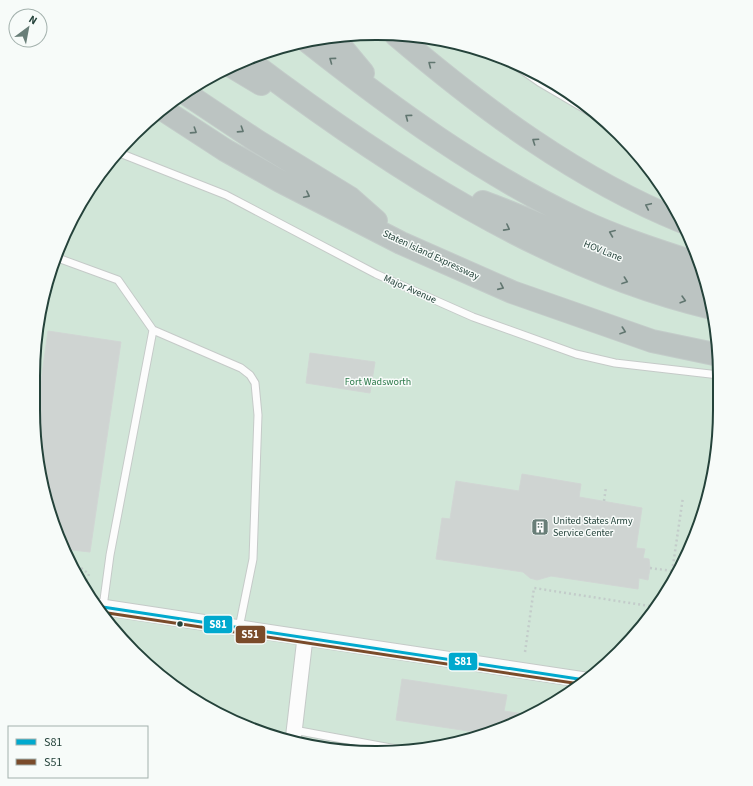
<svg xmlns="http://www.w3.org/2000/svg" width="753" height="786" viewBox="0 0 753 786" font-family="'Source Sans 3',sans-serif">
  <rect width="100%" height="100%" fill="#e8edeb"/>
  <path fill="#d1e6d8" d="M24 393a353 353 0 1 1 706 0a353 353 0 1 1-706 0Z"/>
  <path fill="#cfd4d2" stroke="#d1d6d4" d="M48,331L121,342L90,552L63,549L59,541L40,477L38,403Z
    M310,353L375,362L370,393L306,383Z
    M522,474L581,484L579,497L642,508L636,548L645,549L643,558L649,559L650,568L648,580L639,578L638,589L551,576L537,580L530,578L523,572L436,559L442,518L450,519L456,481L519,491Z
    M402,679L507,695L504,711L531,715L488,734L396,720Z"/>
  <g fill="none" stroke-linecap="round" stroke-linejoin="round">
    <defs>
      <path id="lane" d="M512,63L539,82L607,122
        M117,152L226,195L376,274L473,317L576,354L615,363L719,375
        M55,257L118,280L153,330L241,368L250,375L255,383L258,415L253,559L239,628
        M103,607L110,555L153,330
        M294,730L407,751"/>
      <path id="street" d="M95,606L585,680
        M293,741L305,638"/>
      <path id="highway" d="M396,35C483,109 577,179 683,222
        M333,37L363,73
        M307,41C393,109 481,173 580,220C618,238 659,251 699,264
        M248,60C383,162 545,269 712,308
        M231,66L261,84
        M185,93L257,141L350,198L376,221
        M162,109L225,150L280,181L401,243L512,292L652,341L719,355
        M483,202C558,230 629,267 708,286"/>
    </defs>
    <use href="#lane" stroke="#c5cac8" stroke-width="9"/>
    <use href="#street" stroke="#c5cac8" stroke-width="17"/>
    <use href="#highway" stroke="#c3ccc9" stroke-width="24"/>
    <path stroke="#c3ccca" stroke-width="2.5" stroke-dasharray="2 3" stroke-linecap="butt" d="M604,501L606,487
      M69,559L89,574L86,582
      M650,568L672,571
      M670,586L683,497
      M525,652L534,588L656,607"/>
    <use href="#lane" stroke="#fcfcfc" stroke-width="7"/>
    <use href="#street" stroke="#fcfcfc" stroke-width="15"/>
    <use href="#highway" stroke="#bcc4c2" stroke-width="22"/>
    <defs>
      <path id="bus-1" d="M96,606L585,680"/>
      <path id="bus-2" d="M101,612L580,684"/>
    </defs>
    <use href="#bus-1" stroke="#f7fbf9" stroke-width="6"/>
    <use href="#bus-2" stroke="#f7fbf9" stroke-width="6"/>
    <use href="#bus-1" stroke="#00a9ce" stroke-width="3"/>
    <use href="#bus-2" stroke="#7a4b2a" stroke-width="3"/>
  </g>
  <defs><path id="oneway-chevron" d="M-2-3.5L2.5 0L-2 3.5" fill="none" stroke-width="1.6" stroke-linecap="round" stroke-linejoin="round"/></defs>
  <g stroke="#617670">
    <use href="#oneway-chevron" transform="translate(332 60) rotate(-144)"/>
    <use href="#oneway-chevron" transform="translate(431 64) rotate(-142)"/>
    <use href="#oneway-chevron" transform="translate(408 117) rotate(-143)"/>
    <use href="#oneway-chevron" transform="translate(241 130) rotate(33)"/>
    <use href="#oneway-chevron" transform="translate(194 131) rotate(33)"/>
    <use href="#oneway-chevron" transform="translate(535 141) rotate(-146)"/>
    <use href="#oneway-chevron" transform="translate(307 195) rotate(27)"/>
    <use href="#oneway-chevron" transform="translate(648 206) rotate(-155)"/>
    <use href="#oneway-chevron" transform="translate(507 228) rotate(28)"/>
    <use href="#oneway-chevron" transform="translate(612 233) rotate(-158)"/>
    <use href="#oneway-chevron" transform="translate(625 281) rotate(20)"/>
    <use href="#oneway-chevron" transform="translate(501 287) rotate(24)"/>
    <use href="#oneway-chevron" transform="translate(683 300) rotate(16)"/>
    <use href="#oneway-chevron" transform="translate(623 331) rotate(19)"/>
  </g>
  <defs>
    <symbol id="building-square" viewBox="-11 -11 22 22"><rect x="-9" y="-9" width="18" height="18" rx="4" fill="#697e78" stroke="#f7fbf9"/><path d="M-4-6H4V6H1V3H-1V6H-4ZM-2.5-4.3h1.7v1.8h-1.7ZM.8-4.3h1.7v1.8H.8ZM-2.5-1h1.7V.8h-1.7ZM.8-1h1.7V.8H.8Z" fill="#fff"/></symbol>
  </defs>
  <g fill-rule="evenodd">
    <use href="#building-square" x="530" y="517" width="20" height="20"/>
  </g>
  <circle fill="#24423a" stroke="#f7fbf9" stroke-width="1.5" cx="180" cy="624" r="3.5"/>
  <g text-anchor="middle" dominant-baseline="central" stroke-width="3" stroke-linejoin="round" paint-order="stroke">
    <g font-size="10" fill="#24423a" stroke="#f7fbf9">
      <text transform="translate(603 251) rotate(22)">HOV Lane</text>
      <text transform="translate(431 255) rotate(25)">Staten Island Expressway</text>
      <text transform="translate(410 289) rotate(24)">Major Avenue</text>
    </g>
    <g font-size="10" fill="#2d7a4b" stroke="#f7fbf9">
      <text x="378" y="382">Fort Wadsworth</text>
    </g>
    <g font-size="10" fill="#24423a" stroke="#f7fbf9" text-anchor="start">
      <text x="553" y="521">United States Army<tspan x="553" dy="12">Service Center</tspan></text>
    </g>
  </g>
  <path d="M0 0H753V786H0ZM376 40H377A336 336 0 0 1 713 376V410A336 336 0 0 1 377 746H376A336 336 0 0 1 40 410V376A336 336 0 0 1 376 40Z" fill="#f7fbf9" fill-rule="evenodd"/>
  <path fill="none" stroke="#24423a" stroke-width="2" d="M376 40H377A336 336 0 0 1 713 376V410A336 336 0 0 1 377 746H376A336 336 0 0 1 40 410V376A336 336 0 0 1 376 40Z"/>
  <g stroke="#f7fbf9" stroke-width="1.5">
    <rect x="203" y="615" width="30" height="19" rx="4" fill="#00a9ce"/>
    <rect x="235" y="625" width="31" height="19" rx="4" fill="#7a4b2a"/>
    <rect x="448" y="652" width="30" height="19" rx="4" fill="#00a9ce"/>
  </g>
  <g font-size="11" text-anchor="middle" font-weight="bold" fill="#fff">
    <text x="218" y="628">S81</text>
    <text x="250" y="638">S51</text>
    <text x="463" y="665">S81</text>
  </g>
  <rect x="8" y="726" width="140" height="52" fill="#f7fbf9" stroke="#a3b1ad"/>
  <rect x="16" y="739" width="20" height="6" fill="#00a9ce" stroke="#a3b1ad"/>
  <text x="44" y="746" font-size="12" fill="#24423a">S81</text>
  <rect x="16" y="759" width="20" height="6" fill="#7a4b2a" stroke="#a3b1ad"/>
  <text x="44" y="766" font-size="12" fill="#24423a">S51</text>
  <g transform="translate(28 28) rotate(32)"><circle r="19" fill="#f7fbf9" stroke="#a3b1ad"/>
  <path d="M0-3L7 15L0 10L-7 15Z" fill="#697e78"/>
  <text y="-6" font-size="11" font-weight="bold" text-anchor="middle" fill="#24423a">N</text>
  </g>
</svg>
